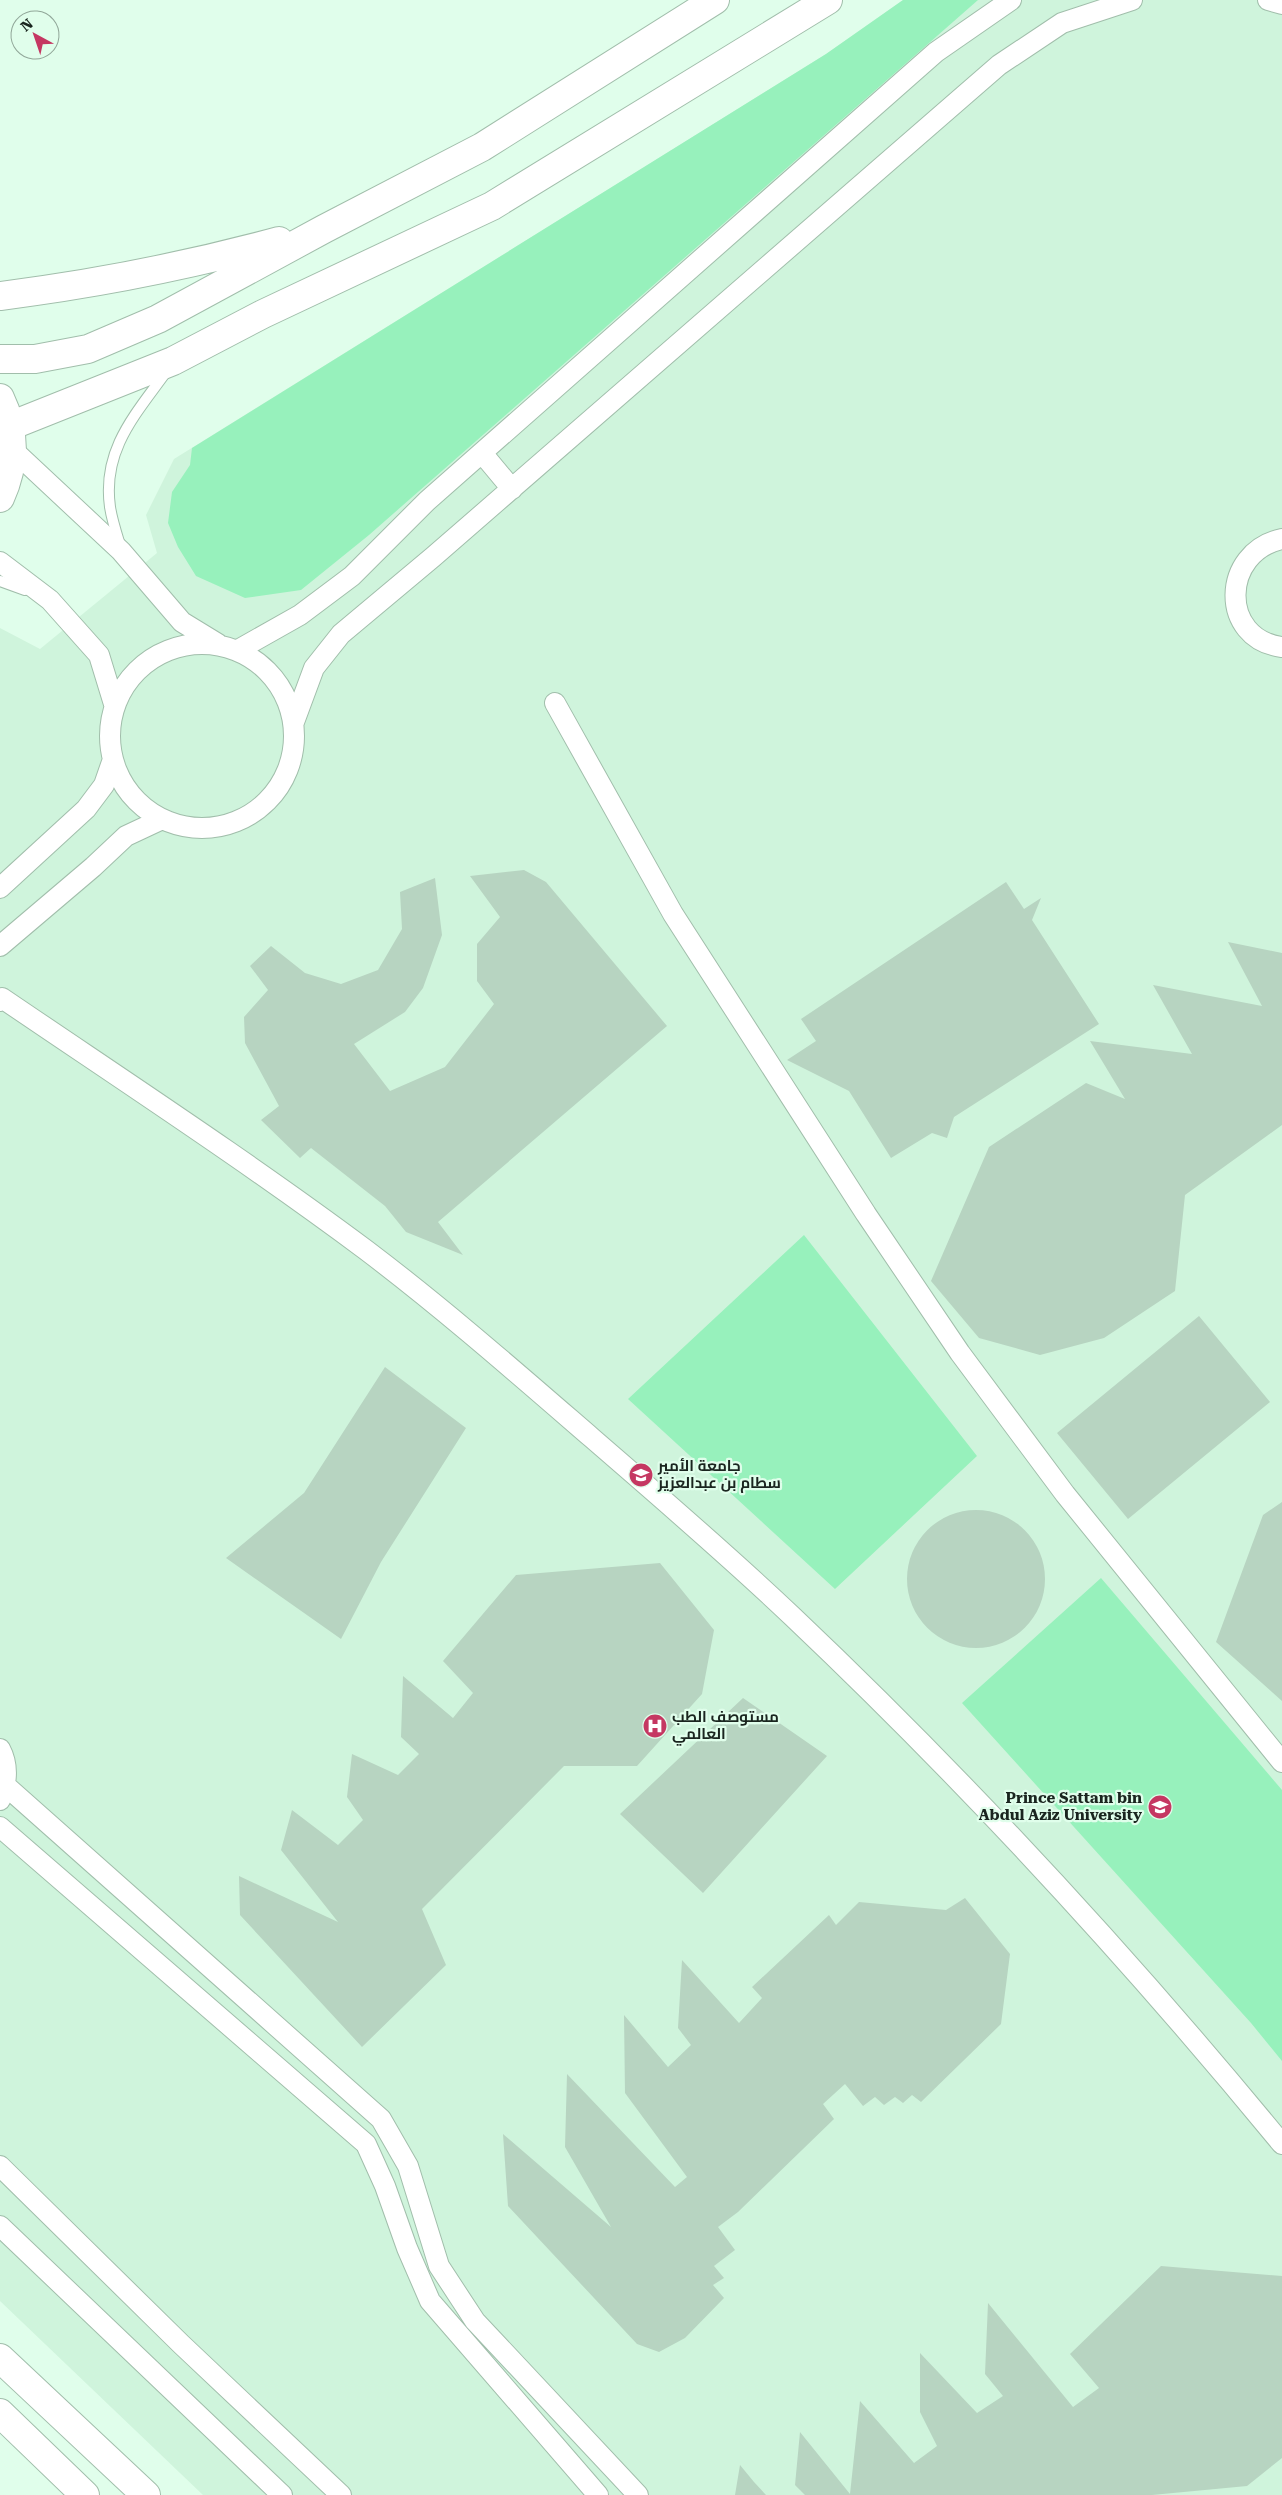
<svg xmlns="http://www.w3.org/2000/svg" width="1282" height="2495" viewBox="0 0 1282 2495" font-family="'Roboto Serif',Cairo,serif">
  <rect width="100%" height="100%" fill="#e0feeb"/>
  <path fill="#cff4dc" d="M903,0H1282V2495H203L0,2301V628L40,649L157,553L146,515L174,459L826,54Z"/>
  <path fill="#97f1bc" d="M903,0H978L369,535L301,590L245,598L196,576L178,547L168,523L172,492L190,465L192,448L826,54Z
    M804,1235L977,1456L835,1589L628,1399Z
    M1101,1578L1282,1790V2061L1251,2023L962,1703Z"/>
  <path fill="#b7d4c1" d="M524,870L546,882L667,1026L438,1222L463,1255L406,1232L385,1206L311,1148L300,1158L261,1120L279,1106L245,1043L244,1017L268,990L250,966L271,946L305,973L341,984L378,970L402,929L400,892L435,878L442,935L423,988L405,1012L354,1044L390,1091L445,1067L494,1004L477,981V944L500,917L470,876Z
    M1006,882L1024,909L1041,898L1032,920L1099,1024L954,1117L947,1138L932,1133L891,1158L849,1091L787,1060L816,1041L801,1019Z
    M1228,942L1282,953V1125L1185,1195L1175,1291L1104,1338L1040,1355L979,1338L931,1281L989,1147L1086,1083L1125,1099L1090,1041L1192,1054L1153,985L1262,1006Z
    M1199,1316L1270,1402L1128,1519L1057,1433Z
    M385,1367L466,1428L381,1562L341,1639L226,1558L304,1493Z
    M1282,1502V1701L1216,1642L1263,1515Z
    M907 1579a69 69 0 1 1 138 0a69 69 0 1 1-138 0Z
    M660,1563L714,1630L702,1694L637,1766H564L422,1909L446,1965L362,2047L240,1915L239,1876L338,1922L281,1850L292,1810L338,1845L363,1820L347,1797L352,1754L398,1775L419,1754L401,1737L403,1676L453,1718L473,1693L443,1661L516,1575Z
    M743,1698L827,1756L703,1893L620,1814Z
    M965,1898L1010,1954L1001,2024L921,2102L912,2095L903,2103L895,2097L884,2105L875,2097L863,2106L845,2084L823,2104L834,2119L738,2212L718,2227L735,2250L714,2266L724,2278L713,2285L724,2298L685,2338L659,2352L637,2344L508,2206L503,2134L611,2227L565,2147L567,2074L675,2187L687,2177L625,2093L624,2015L668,2067L691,2045L678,2028L682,1960L739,2023L762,1998L752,1987L829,1915L836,1925L859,1902L946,1910Z
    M1161,2266L1282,2276V2458L1247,2486L1152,2495H805L795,2485L800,2432L850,2494L860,2401L914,2463L937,2446L920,2412V2353L977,2413L1003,2396L985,2374L988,2303L1073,2407L1099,2388L1070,2354Z
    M740,2465L754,2482L766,2495H735Z"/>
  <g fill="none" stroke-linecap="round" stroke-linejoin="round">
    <defs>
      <path id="lane" d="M120,545C116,532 112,520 110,507C102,450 135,415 166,372
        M0,581L25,590"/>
      <path id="street" d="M1268,0L1282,4
        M13,450L121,551L182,622L218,644
        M482,453L512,489
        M1282,539C1221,552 1219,639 1282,647
        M0,562L50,600L99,655L114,704
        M110 736a92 92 0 1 1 184 0a92 92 0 1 1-184 0Z
        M238,650L300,615L352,576L427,501L936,52L1011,0
        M555,703L673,914L866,1214L960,1353L1065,1494L1282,1762
        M294,722L314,668L341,634L433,557L999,65L1062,23L1132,0
        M0,888L86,809L104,785L112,762
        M0,946L93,867L126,836L158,821
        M0,1001L2,998C124,1081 248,1162 366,1250C444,1309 518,1374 592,1438C660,1497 728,1555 793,1617C967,1782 1130,1959 1282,2144
        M0,1749C9,1766 7,1783 0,1800
        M6,1786L381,2119L408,2166L439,2266L475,2321L638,2495
        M0,1827L366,2144L385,2186L407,2248L430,2301L598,2495
        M0,2166L181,2344L341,2495
        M0,2226L282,2495"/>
      <path id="secondary" d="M0,296C95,284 187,266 279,241
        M0,359H35L88,349L158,319L324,229L482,147L715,0
        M0,398C16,431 15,465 0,498
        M10,426L173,361L263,314L492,206L828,0
        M0,2358L146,2495
        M0,2413L85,2495"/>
    </defs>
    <use href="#lane" stroke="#a1beab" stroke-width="12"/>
    <use href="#street" stroke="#a1beab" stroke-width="22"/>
    <use href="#secondary" stroke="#a1beab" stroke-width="30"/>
    <use href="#lane" stroke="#fff" stroke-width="10"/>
    <use href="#street" stroke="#fff" stroke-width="20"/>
    <use href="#secondary" stroke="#fff" stroke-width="28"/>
  </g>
  <defs>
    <symbol id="university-disc" viewBox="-11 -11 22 22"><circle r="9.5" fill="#c53762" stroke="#e0feeb"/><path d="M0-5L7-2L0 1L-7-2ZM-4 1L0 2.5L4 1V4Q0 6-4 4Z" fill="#fff"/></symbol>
    <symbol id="hospital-disc" viewBox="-11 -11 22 22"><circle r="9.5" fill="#c53762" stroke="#e0feeb"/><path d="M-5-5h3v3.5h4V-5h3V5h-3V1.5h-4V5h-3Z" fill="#fff"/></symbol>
  </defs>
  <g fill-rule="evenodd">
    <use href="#university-disc" x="627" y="1461" width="28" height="28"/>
    <use href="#hospital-disc" x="641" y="1712" width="28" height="28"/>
    <use href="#university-disc" x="1146" y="1793" width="28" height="28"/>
  </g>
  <g text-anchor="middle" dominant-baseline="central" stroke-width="4.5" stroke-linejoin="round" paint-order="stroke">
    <g font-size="15" font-weight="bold" fill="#1a251f" stroke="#e0feeb" text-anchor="start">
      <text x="658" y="1466">جامعة الأمير<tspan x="658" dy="17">سطام بن عبدالعزيز</tspan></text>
      <text x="672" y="1717">مستوصف الطب<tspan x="672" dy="17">العالمي</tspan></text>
      <text x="1142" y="1798" text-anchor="end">Prince Sattam bin<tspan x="1142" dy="17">Abdul Aziz University</tspan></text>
    </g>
  </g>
  <g transform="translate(35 35) rotate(320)"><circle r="24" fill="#e0feeb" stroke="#91a799"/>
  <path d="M0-4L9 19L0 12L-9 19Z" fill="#c53762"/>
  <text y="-8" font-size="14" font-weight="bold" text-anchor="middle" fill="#1a251f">N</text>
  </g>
</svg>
